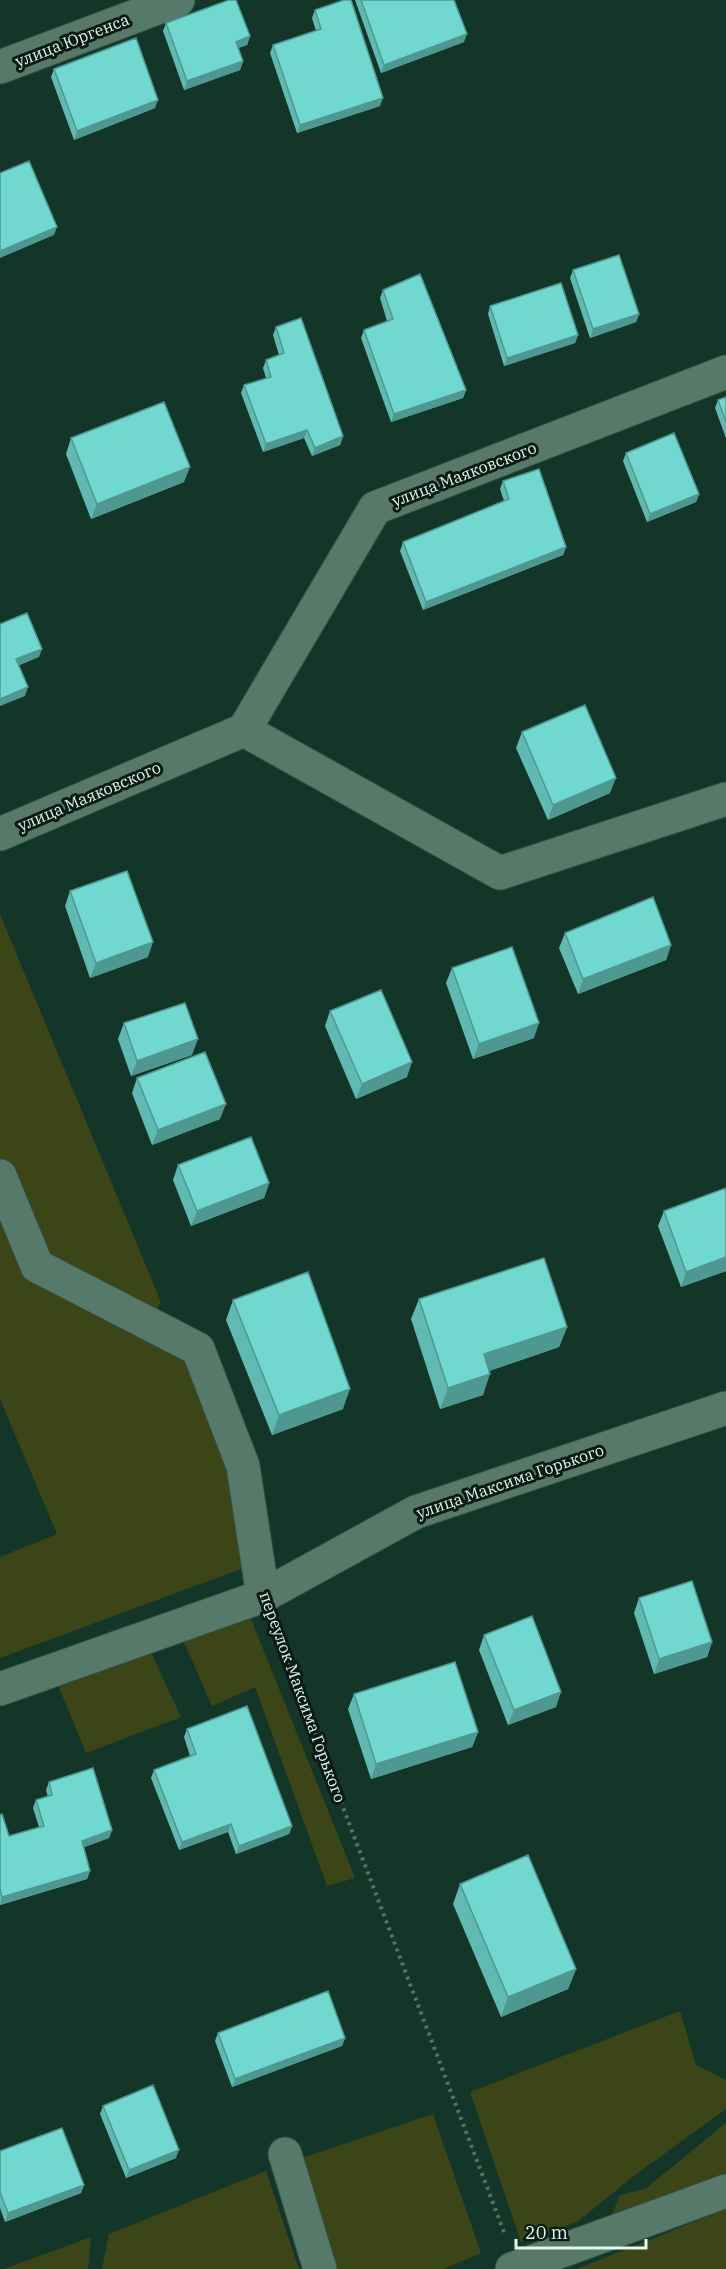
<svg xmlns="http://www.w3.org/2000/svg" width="726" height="2269" viewBox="0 0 726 2269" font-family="'IBM Plex Serif',serif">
  <rect width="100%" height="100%" fill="#143629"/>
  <path fill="#3b4517" d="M0,914L161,1302L156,1310L34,1246L0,1163Z
    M0,1209L24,1272L186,1354L225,1455L237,1509L241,1569L0,1658V1557L57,1534L0,1399Z
    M249,1614L355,1878L327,1886L255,1687L212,1706L183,1640Z
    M149,1648L181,1717L86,1753L56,1680Z
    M680,2011L696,2065L726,2080V2109L635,2175L577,2222L521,2242L470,2092Z
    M433,2114L481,2253L444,2269H337L299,2159Z
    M726,2123V2181L608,2224L620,2195L645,2189Z
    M266,2171L299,2269H102L109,2234Z
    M726,2209V2269H577Z
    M91,2237L88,2269H4Z"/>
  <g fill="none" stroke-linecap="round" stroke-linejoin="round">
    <defs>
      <path id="minor" d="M0,67L178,0
        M244,730L375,508L726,372
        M0,834L244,730L500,873L726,799
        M0,1176L37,1266L198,1349L243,1466L263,1596
        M0,1689L263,1596L416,1512L726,1408
        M285,2154L320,2269
        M512,2269L726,2191"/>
    </defs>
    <use href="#minor" stroke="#365147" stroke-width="35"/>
    <path stroke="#557266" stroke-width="4" stroke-dasharray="3 4.5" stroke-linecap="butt" d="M277,1633L504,2232"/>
    <use href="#minor" stroke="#567969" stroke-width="33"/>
  </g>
  <path fill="#61bab2" d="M355,0H454L464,42L381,73Z
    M315,10L380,106L297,133L270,53L273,45L316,31L312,18Z
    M166,23L250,36L247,45L238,48L243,61L240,70L184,90L163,31Z
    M54,69L155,108L74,140L51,77Z
    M573,270L639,314L636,322L590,338L570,278Z
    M383,290L466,390L463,398L391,422L361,338L364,330L387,321L380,298Z
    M490,306L578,335L575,343L504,366L488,314Z
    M276,327L343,436L340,445L312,456L304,438L263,452L241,393L244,385L266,378L263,368L266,360L279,355L273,335Z
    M726,397V438L715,408L718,400Z
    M71,438L184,482L91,519L66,454Z
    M626,453L699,494L696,502L647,522L623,461Z
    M503,481L566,547L563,555L423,610L400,551L403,542L504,501L500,489Z
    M522,732L610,793L548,820L516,748Z
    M70,891L148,957L90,978L65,906Z
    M565,933L671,945L666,960L578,994L559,948Z
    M452,968L534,1038L473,1059L446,983Z
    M330,1011L407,1077L356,1099L325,1026Z
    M124,1023L192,1055L131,1076L118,1039Z
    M137,1078L220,1119L152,1145L132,1093Z
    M178,1165L269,1183L264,1198L191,1226L173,1180Z
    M726,1188V1271L681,1287L658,1226L664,1211Z
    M419,1299L567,1327L559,1347L489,1371L483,1395L440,1409L411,1319Z
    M233,1300L343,1409L272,1435L226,1320Z
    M639,1598L712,1642L707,1657L654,1674L634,1613Z
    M484,1635L556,1707L508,1725L479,1650Z
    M354,1694L478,1732L472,1747L371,1779L348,1709Z
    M187,1729L292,1826L289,1834L236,1854L228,1832L179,1850L151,1778L154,1770L190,1756L184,1737Z
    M49,1782L112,1830L109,1838L84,1847L90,1871L87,1879L0,1905V1815L9,1836L39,1827L33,1808L36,1800L48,1797L46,1790Z
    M460,1884L576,1969L568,1989L501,2017L453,1904Z
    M218,2033L345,2038L342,2046L232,2087L215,2041Z
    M103,2106L176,2158L126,2178L100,2114Z
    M0,2151L84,2185L81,2193L5,2222L0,2208Z"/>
  <path fill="#4f9791" d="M467,34L464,42L381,73L384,65Z
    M250,36L247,45L233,50L236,42Z
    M243,61L240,70L184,90L187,81Z
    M383,98L380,106L297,133L300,125Z
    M158,100L155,108L74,140L77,131Z
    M57,227L54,235L0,258V251Z
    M639,314L636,322L590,338L593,329Z
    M578,335L575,343L504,366L507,358Z
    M466,390L463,398L391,422L394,414Z
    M307,430L304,438L263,452L266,444Z
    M343,436L340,445L312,456L315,448Z
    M190,467L184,482L91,519L97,504Z
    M699,494L696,502L647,522L650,514Z
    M566,547L563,555L423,610L426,602Z
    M42,649L39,657L13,668L16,659Z
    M28,687L25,696L0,706V699Z
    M616,778L610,793L548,820L553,805Z
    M153,942L148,957L90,978L96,963Z
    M671,945L666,960L578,994L583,979Z
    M539,1023L534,1038L473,1059L479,1044Z
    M198,1039L192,1055L131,1076L137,1061Z
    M412,1062L407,1077L356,1099L362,1084Z
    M226,1104L220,1119L152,1145L158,1130Z
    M269,1183L264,1198L191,1226L197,1211Z
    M726,1257V1271L681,1287L686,1272Z
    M567,1327L559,1347L477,1375L484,1354Z
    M490,1374L483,1395L440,1409L448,1388Z
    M350,1389L343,1409L272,1435L279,1415Z
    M712,1642L707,1657L654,1674L659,1659Z
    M561,1692L556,1707L508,1725L514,1710Z
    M478,1732L472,1747L371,1779L376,1764Z
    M231,1824L228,1832L179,1850L182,1842Z
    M292,1826L289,1834L236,1854L239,1846Z
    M112,1830L109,1838L79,1849L82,1841Z
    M90,1871L87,1879L0,1905L2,1897Z
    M576,1969L568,1989L501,2017L508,1997Z
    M345,2038L342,2046L232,2087L235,2079Z
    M179,2150L176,2158L126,2178L129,2170Z
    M84,2185L81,2193L5,2222L8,2213Z"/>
  <path fill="#71d8cf" stroke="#4f9791" stroke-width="1.5" d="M229,0H236L250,36L236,42L243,61L187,81L166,23Z
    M344,0H351L383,98L300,125L273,45L321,29L315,10Z
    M361,0H454L467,34L384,65Z
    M136,38L158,100L77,131L54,69Z
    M29,161L57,227L0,251V173Z
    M619,255L639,314L593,329L573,270Z
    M420,274L466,390L394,414L364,330L393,319L383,290Z
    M561,283L578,335L507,358L490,306Z
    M301,318L343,436L315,448L307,430L266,444L244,385L271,377L266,360L284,353L276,327Z
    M726,397V422L718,400Z
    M164,402L190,467L97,504L71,438Z
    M674,433L699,494L650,514L626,453Z
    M539,469L566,547L426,602L403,542L509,499L503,481Z
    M27,613L42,649L16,659L28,687L0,699V624Z
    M585,705L616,778L553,805L522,732Z
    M127,871L153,942L96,963L70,891Z
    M653,897L671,945L583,979L565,933Z
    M512,947L539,1023L479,1044L452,968Z
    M381,990L412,1062L362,1084L330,1011Z
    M185,1003L198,1039L137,1061L124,1023Z
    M205,1052L226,1104L158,1130L137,1078Z
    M251,1137L269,1183L197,1211L178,1165Z
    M726,1188V1257L686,1272L664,1211Z
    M544,1258L567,1327L484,1354L490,1374L448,1388L419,1299Z
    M308,1272L350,1389L279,1415L233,1300Z
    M692,1581L712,1642L659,1659L639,1598Z
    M532,1616L561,1692L514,1710L484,1635Z
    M455,1662L478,1732L376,1764L354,1694Z
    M247,1706L292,1826L239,1846L231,1824L182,1842L154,1770L196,1754L187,1729Z
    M93,1768L112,1830L82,1841L90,1871L2,1897L0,1889V1815L2,1814L9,1836L44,1826L36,1800L52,1795L49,1782Z
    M528,1855L576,1969L508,1997L460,1884Z
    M328,1991L345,2038L235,2079L218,2033Z
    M153,2085L179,2150L129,2170L103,2106Z
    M62,2128L84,2185L8,2213L0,2192V2151Z"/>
  <g text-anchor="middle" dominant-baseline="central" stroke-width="6" stroke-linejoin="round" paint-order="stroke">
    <g font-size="16" fill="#e3f6ed" stroke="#0c1a14">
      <text transform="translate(72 40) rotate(-21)">улица Юргенса</text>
      <text transform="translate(464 474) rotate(-21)">улица Маяковского</text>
      <text transform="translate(89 796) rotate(-23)">улица Маяковского</text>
      <text transform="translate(510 1481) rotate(-19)">улица Максима Горького</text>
      <text transform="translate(303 1697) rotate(70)">переулок Максима Горького</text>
    </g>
  </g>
  <path d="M516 2239v9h130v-9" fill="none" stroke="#e3f6ed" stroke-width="3"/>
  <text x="525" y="2239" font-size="18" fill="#e3f6ed" stroke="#0c1a14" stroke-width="4.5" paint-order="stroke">20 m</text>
</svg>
